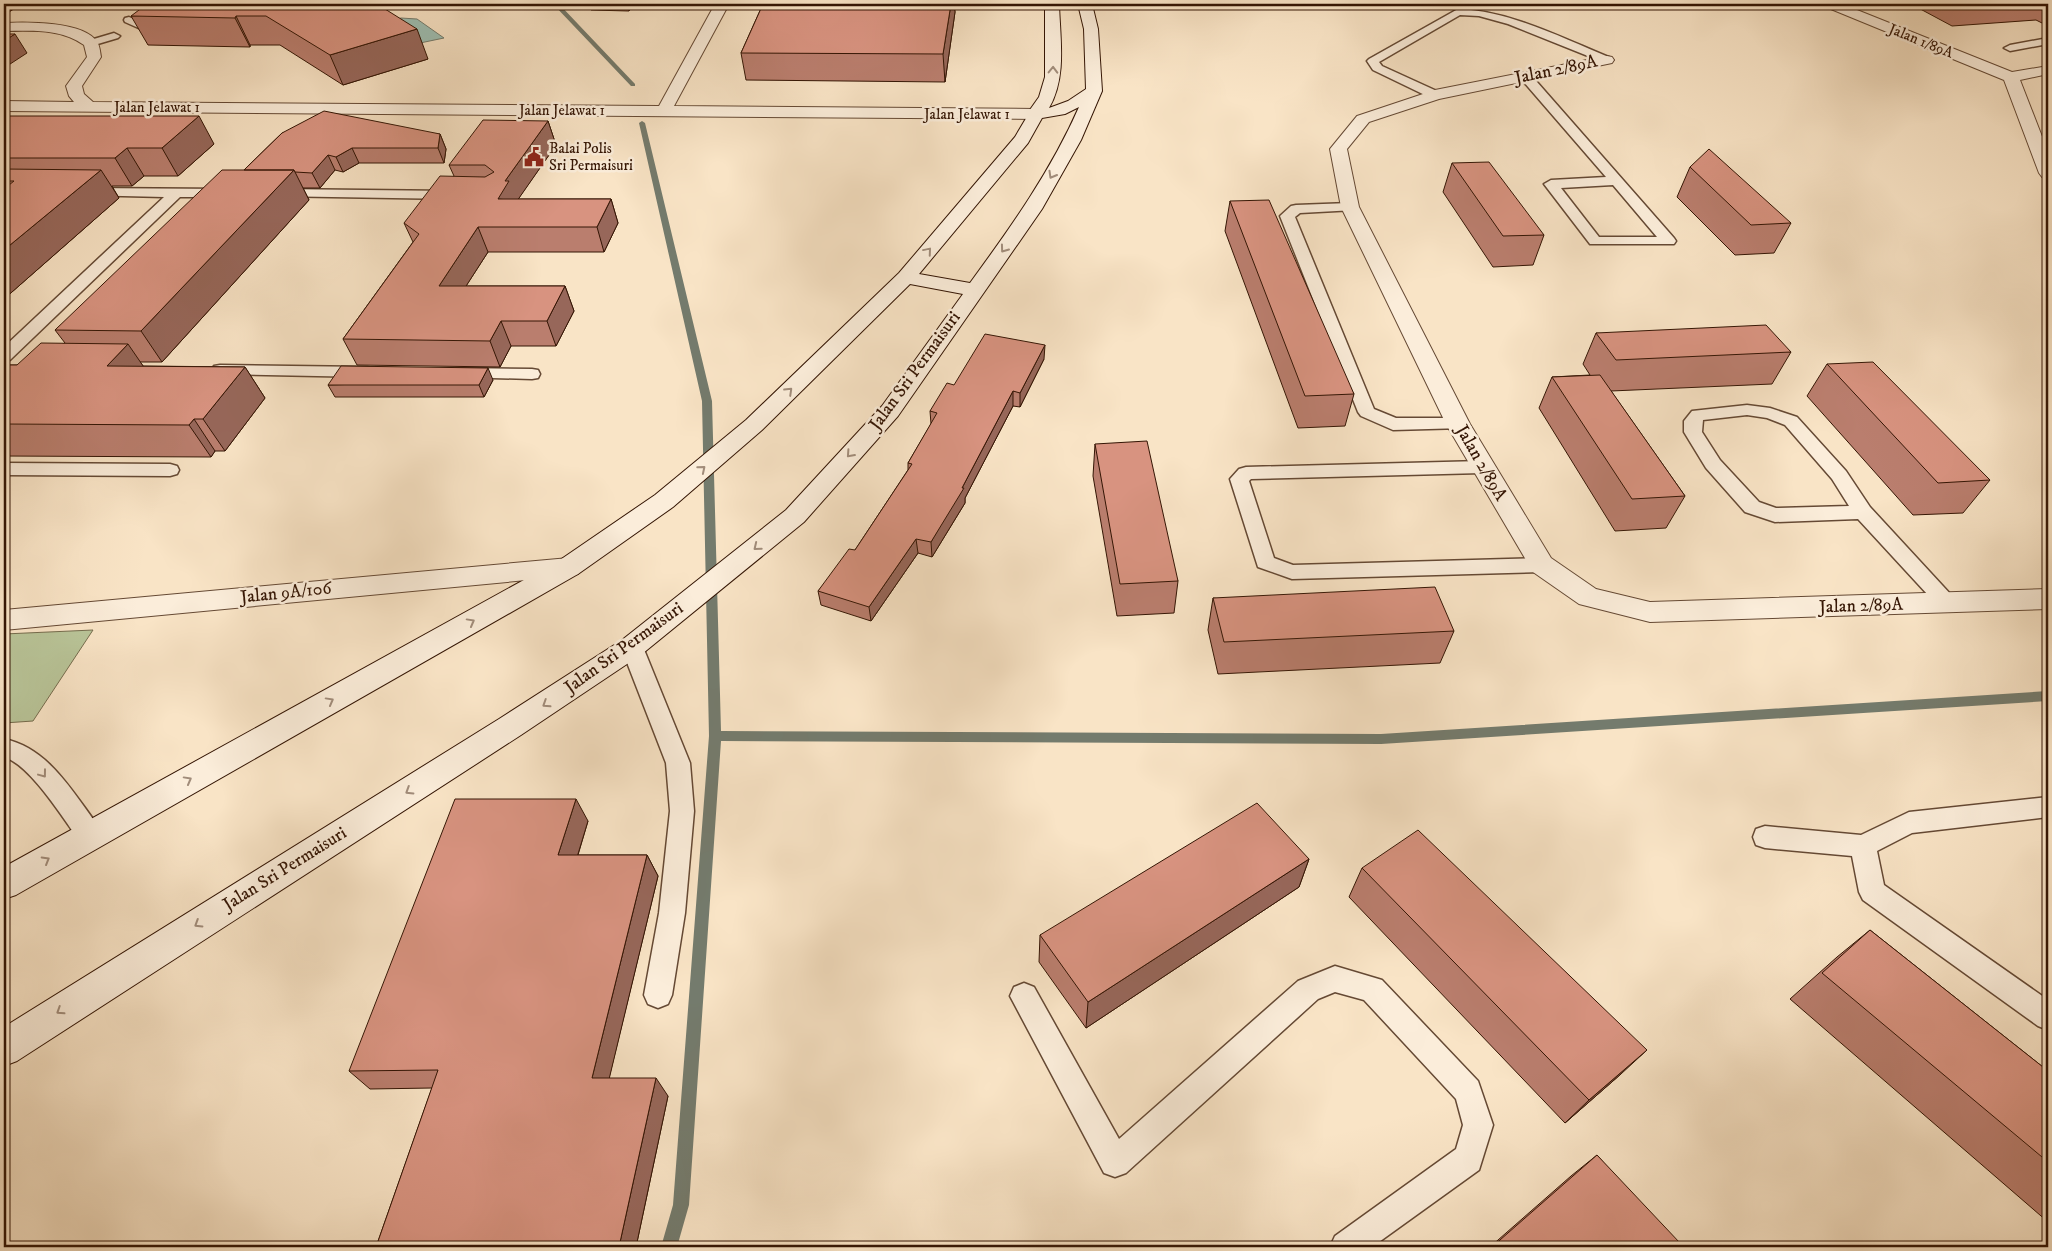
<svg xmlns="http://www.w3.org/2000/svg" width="2052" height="1251" viewBox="0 0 2052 1251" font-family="'IM FELL DW Pica',serif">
  <rect width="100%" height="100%" fill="#f9e4c6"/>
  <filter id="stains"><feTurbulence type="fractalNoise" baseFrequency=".004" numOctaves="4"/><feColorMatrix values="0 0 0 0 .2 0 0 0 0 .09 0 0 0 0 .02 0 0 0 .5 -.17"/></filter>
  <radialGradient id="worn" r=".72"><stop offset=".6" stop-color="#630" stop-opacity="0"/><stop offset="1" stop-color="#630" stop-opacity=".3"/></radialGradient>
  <path fill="#b9c599" stroke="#766d4e" d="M93,630L33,721L4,723V634Z"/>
  <path fill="#9ebfb3" stroke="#747b6d" d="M401,18L417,19L444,38L420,43L390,21Z"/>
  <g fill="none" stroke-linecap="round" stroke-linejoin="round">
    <path fill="#747b6d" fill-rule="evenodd" d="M553,4H559L635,84V86H631Z
      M642,121L645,123L712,401L721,731L1381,734L2048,691V701L1381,744L721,741L689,1205L677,1247H661L673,1205L709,736L702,401L639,123Z"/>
    <defs>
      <path id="lane" d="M1458,9C1511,11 1562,38 1611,58L1613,60L1611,62H1603L1508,24L1479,16L1460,15L1379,62L1382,66L1439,92L1441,95L1439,98H1431L1373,70L1367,61L1369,59Z
        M129,17L147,25L148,27L143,30L125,22L124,20L125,18Z
        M114,33L120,36L118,38L91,46L85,43L87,41Z
        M2048,38V44L2010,51L2004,48L2010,45Z
        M1526,73L1530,74L1674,238L1676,241L1674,244H1590L1544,184L1551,180L1606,177L1522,80L1520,77L1522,74ZM1613,185L1657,237H1599L1561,188Z
        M86,188L226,189L233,193L226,197H180L10,360L4,361V347L164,197L81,195L79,192L81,189Z
        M276,189L453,191L460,195L453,199L271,196L269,193L271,190Z
        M1350,203L1355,204L1357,207L1355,210L1300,213L1295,217L1374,409L1396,418H1458L1464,420L1467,424L1464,428L1393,430L1361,416L1358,412L1280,216L1291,206L1296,205Z
        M220,365L367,367L373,368L375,372L373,376L367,377L214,374L212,370L214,366Z
        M462,368L532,369L538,370L540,374L538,378L532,379L456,377L454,373L456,369Z
        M1747,405L1770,408L1797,417L1846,471L1870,507L1954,598L1957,603L1954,608L1947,611L1940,608L1858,519L1775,522L1745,512L1706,468L1684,432V421L1692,411ZM1747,415L1767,418L1785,425L1832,479L1849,506L1776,508L1759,502L1720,460L1702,432L1703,420Z
        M1482,461L1489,463L1491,467L1489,471L1482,473L1251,479L1249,481L1274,558L1293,565L1542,558L1549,560L1552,565L1549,570L1542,572L1292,579L1258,567L1230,479L1239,469L1246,467Z
        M4,463L170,464L177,466L179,470L177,474L170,476L4,475Z
        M632,639L640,641L643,647L690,763L694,811L685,913L672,995L668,1004L658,1008L648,1004L644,995L659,913L670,811L666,763L621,647L624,641Z
        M4,739C49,748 73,793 99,827L102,835L99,843L90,846L81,843C64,820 31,765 4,757Z
        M2048,797V817L1912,833L1877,851L1884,885L2048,1000V1030L2038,1026L1863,900L1859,892L1852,856L1765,848L1756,845L1753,837L1756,829L1765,826L1861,835L1909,812Z
        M1335,966L1382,980L1478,1081L1493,1125L1479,1170L1372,1247H1330L1335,1236L1456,1149L1463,1125L1456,1099L1364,1000L1335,992L1318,999L1126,1173L1115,1177L1104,1173L1010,996L1014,987L1024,983L1034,987L1119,1139L1298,981Z"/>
      <path id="street" d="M715,4H729L674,106L1035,109L1041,111L1043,114L1041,117L1035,119L4,111V101L74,102L69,96L66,86L87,57L84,45C60,28 32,31 4,31V23C26,22 84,21 97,42C100,46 100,52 101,57L82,86L84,94L93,102L659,106Z
        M1824,4H1842L2012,72L2048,66V74L2020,80L2048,152V178L2042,177L2039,173L2004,80L1826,7Z
        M1607,56L1612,57L1614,60L1612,63L1439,99L1369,122L1347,149L1359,207L1470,424L1551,558L1596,589L1650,602L2048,589V609L1650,622L1579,604L1533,572L1446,424L1341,207L1330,149L1357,116L1435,90Z
        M569,558L578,560L582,567L578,574L569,576L4,630V610Z"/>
      <path id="secondary" d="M1045,4H1059C1060,39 1067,77 1049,108L1068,101L1086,89L1084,29L1078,4H1092L1098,29L1102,91L1081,140L1042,209L898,416L804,522L642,654L521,735L17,1061L4,1066V1027L499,719L622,640L786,510L882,406L963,294L910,284L762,430L673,507L578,574L16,895L4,899V867L560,560L655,495L746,420L899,273L1015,137L1028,115L1027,114L1039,97L1045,77ZM1079,107C1051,171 1011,227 970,283L919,274L1028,143L1042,118L1065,114Z"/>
    </defs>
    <use href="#lane" stroke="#654934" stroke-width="3"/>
    <use href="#street" stroke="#654934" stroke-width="2"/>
    <use href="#secondary" stroke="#341504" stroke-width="2"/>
    <use href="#lane" fill="#fbedda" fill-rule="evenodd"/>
    <use href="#street" fill="#fbedda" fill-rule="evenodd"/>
    <use href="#secondary" fill="#fbedda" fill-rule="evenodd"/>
  </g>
  <path fill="#ba7e6e" stroke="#341504" d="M377,4L428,59L343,85L280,45H250V47L148,45L131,16Z
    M590,4H634L629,11L591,10Z
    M763,4H954L955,12L945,82L746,80L741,53Z
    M1911,4H2048V26L2036,20L1952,26Z
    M4,116L214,144L178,176H144L132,186H112L119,198L4,299Z
    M548,121L556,145L518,199H611L618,223L604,252H488L466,286H565L574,311L556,346H511L500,367L357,365L343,339L413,242L404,223L454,176L449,165Z
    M282,133L440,134L446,149L444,163H359L343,172L335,170L320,188H303L309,200L162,362H140L143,366L245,367L265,398L225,451H215L211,457L4,456V365H17L65,343L55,330L244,170Z
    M1452,163L1544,235L1533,265L1493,267L1443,192Z
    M1690,167L1791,223L1774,253L1735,255L1677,197Z
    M1230,201L1354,394L1345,426L1298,428L1225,231Z
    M1596,333L1791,352L1772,384L1611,391L1685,496L1666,528L1615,531L1539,408L1552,377L1590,375L1583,364Z
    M1044,359L1020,407L1013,406L965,498V503L932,557L918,553L871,621L821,605L818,591L855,550L908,470V463L931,424L930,411Z
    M1827,364L1990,480L1963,513L1913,515L1807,396Z
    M493,380L484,397H335L328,385Z
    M1095,444L1178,581L1174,613L1117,616L1093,476Z
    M1213,598L1454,631L1440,663L1218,674L1208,630Z
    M588,821L578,855H647L658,876L609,1078L668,1096L636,1247H376L432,1088L370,1089L349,1071Z
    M1309,859L1299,887L1086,1028L1039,962L1040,935Z
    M1362,868L1621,1074L1565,1123L1349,897Z
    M1870,930L2048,1071V1222L1790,999L1837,957Z
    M1597,1155L1676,1247H1490L1571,1176Z"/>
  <path fill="#97675a" stroke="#341504" d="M4,4H22L4,15Z
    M627,4H634L629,11Z
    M951,4H954L955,12L945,82L943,54Z
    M236,16L250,45V47L235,18Z
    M417,29L428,59L343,85L330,55Z
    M15,34L27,53L4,68V41Z
    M199,116L214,144L178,176L162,148Z
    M548,121L556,145L517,201L498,199L505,181Z
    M440,134L446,149L444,163L438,148Z
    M127,148L144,176L132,186L115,158Z
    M352,148L359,163L343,172L336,157Z
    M328,155L335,170L320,188L312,173Z
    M101,170L119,198L4,299V250Z
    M294,170L309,200L162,362L141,331Z
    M611,199L618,223L604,252L597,227Z
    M478,227L488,252L450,311L439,286Z
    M565,286L574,311L556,346L547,321Z
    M501,321L511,346L500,367L490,341Z
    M128,344L150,376L107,366Z
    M1045,345L1044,359L1020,407V393Z
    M245,367L265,398L225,451L203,419Z
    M488,368L493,380L484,397L479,385Z
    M1013,391V406L965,498V503L932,557L931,542L962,488Z
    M194,419L215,451L211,457L189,425Z
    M916,539L918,553L871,621L869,607Z
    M576,799L588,821L571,877L558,855Z
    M647,855L658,876L605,1096L592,1078Z
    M1309,859L1299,887L1086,1028L1088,1002Z
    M1647,1050L1621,1074L1565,1123L1589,1100Z
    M656,1078L668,1096L636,1247H619Z"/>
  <path fill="#d89380" stroke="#341504" d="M147,4H377L417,29L330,55L266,16H236L235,18L131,16Z
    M763,4H951L943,54L741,53Z
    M4,34H15L4,41Z
    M324,111L440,134L438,148H352L336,157L328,155L312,173L295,172L294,170H244L282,133Z
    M4,116H199L162,148H127L115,158H4Z
    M483,120L548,121L505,181H509L498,199H611L597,227H478L439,286H565L547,321H501L490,341L343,339L419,234L404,223L440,176L485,177L494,172L485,165H449Z
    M1709,149L1791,223L1751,225L1690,167Z
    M1489,162L1544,235L1503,236L1452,163Z
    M4,169L101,170L4,250V189L14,181H4Z
    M222,170H294L141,331L55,330Z
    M1269,200L1354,394L1305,396L1230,201Z
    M1766,325L1791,352L1616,360L1596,333Z
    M985,334L1045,345L1020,393L1013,391L962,488H964L931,542L916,539L869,607L818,591L849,549L855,550L912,464L908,463L937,413L930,411L947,383L954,385Z
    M41,343L128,344L107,366L245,367L203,419H194L189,425L4,424V365H17Z
    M1873,362L1990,480L1938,483L1827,364Z
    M341,366L488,368L479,385H328Z
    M1600,375L1685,496L1632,499L1552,377Z
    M1147,441L1178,581L1120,584L1095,444Z
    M1435,587L1454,631L1224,642L1213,598Z
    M455,799H576L558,855H647L592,1078H656L619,1247H376L438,1070L349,1071Z
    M1257,803L1309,859L1088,1002L1040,935Z
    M1418,830L1647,1050L1589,1100L1362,868Z
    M1870,930L2048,1071V1162L1822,973Z
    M1597,1155L1680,1243L1676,1247H1492Z"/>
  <defs><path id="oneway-chevron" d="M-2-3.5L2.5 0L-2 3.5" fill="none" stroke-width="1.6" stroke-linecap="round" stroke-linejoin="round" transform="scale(1.25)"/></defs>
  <g stroke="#a18c7a">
    <use href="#oneway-chevron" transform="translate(1053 70) rotate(-89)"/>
    <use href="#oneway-chevron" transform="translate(1052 175) rotate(120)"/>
    <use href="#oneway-chevron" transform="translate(1004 249) rotate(126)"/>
    <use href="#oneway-chevron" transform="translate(928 251) rotate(-50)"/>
    <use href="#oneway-chevron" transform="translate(789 391) rotate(-44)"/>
    <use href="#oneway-chevron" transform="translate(850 454) rotate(132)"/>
    <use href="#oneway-chevron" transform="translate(702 469) rotate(-40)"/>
    <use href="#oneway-chevron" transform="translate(757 547) rotate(141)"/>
    <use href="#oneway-chevron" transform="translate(471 622) rotate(-29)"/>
    <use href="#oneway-chevron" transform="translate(330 701) rotate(-29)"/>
    <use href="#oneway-chevron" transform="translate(546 704) rotate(147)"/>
    <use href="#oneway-chevron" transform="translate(43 774) rotate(53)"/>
    <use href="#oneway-chevron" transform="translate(188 780) rotate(-29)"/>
    <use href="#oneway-chevron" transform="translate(409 791) rotate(148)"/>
    <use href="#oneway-chevron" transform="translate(46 860) rotate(-30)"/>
    <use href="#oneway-chevron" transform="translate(198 924) rotate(148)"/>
    <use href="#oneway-chevron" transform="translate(60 1011) rotate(147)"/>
  </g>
  <defs>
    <symbol id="civic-bare" viewBox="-9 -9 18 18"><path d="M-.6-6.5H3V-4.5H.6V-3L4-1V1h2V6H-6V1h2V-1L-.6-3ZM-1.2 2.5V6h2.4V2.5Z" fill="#8f2418" stroke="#fbedda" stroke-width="2.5" paint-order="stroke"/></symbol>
  </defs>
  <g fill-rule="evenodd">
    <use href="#civic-bare" x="520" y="143" width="28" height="28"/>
  </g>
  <g text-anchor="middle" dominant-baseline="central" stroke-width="5" stroke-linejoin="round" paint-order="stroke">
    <g font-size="15" fill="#341504" stroke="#fbedda">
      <text transform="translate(1921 41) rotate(22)">Jalan 1/89A</text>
      <text x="157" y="107">Jalan Jelawat 1</text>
      <text x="562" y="110">Jalan Jelawat 1</text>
      <text x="967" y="114">Jalan Jelawat 1</text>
    </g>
    <g font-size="15" fill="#341504" stroke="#fbedda" text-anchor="start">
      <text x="549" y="148">Balai Polis<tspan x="549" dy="17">Sri Permaisuri</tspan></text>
    </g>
    <g font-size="18" fill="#341504" stroke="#fbedda">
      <text transform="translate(1556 70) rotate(-12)">Jalan 2/89A</text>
      <text transform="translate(915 371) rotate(-54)">Jalan Sri Permaisuri</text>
      <text transform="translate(1481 463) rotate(60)">Jalan 2/89A</text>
      <text transform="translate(286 593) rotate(-6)">Jalan 9A/106</text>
      <text transform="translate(1861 606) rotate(-2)">Jalan 2/89A</text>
      <text transform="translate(624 648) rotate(-36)">Jalan Sri Permaisuri</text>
      <text transform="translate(285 869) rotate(-32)">Jalan Sri Permaisuri</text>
    </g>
  </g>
  <rect width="2052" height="1251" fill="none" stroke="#f9e4c6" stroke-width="20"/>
  <rect x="5" y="5" width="2042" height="1241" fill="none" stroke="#341504" stroke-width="2.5"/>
  <rect x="10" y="10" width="2032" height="1231" fill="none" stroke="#341504"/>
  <rect width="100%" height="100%" filter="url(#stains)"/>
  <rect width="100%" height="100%" fill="url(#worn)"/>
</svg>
